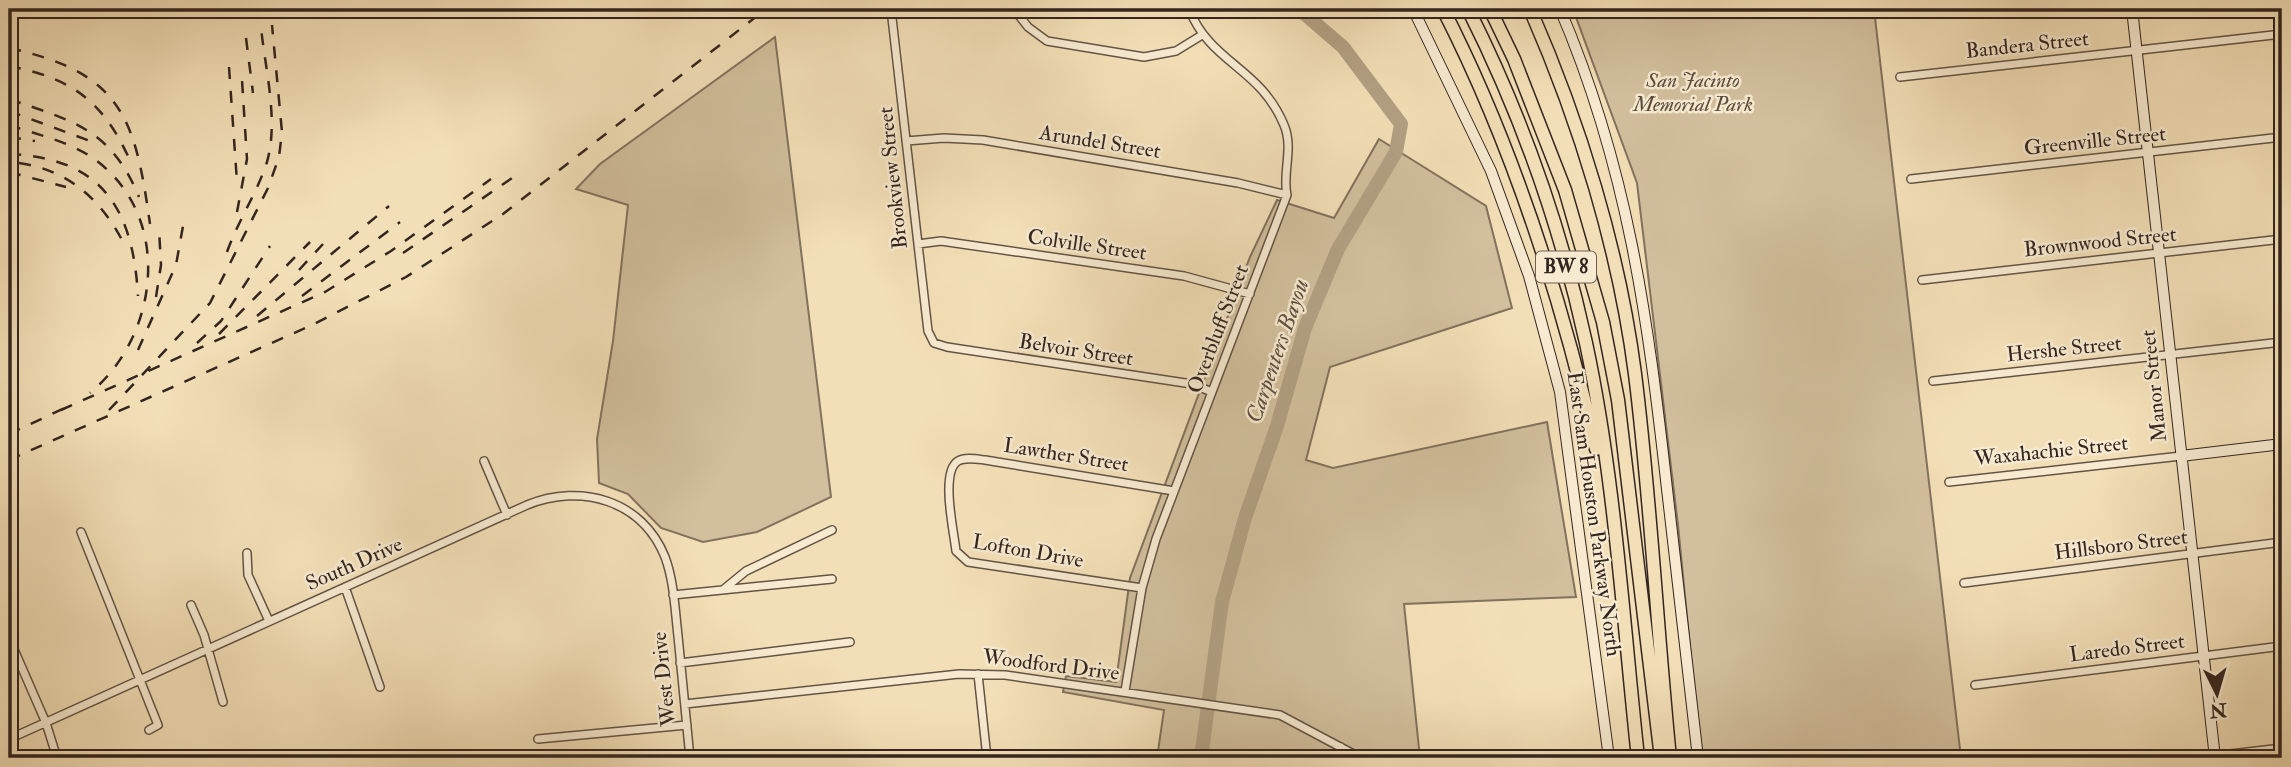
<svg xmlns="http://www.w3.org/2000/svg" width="2291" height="767" viewBox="0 0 2291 767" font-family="'IM FELL Double Pica',serif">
  <rect width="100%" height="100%" fill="#f3dfb7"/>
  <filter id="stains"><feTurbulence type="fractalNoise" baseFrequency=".00286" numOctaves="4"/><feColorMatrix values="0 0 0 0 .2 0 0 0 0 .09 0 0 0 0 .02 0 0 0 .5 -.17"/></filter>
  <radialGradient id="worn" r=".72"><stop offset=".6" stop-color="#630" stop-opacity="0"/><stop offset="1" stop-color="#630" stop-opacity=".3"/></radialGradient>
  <path fill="#d2bf9d" stroke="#82725e" stroke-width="2" d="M1573,9H1874L1961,758H1701L1678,525L1637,183Z
    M775,37L831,497L757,532L703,542L661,528L628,494L599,483L597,439L613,341L628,205L576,189L600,164Z
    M1379,139L1486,206L1512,308L1330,367L1306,460L1333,468L1547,422L1576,597L1404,604L1420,758H1337L1324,751L1322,758H1157L1164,710L1063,692L1066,676L1116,682L1130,578L1250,257L1277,200L1334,218Z"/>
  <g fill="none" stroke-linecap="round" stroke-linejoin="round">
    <path stroke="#b2a083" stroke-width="14" d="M1201,758L1222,602L1245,518L1277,426L1305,328L1338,249L1396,152L1401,124L1343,47L1299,9"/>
    <defs>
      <path id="street" d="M894,9L892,18L928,331L934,343L947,347L1192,384L1212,392
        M1014,9L1028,27L1047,41L1144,57L1176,51L1202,35
        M1900,77L2282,34
        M906,141L944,138L983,140L1238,183L1287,195
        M1911,179L2282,137
        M918,244L941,241L1184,276L1250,294
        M1922,280L2282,239
        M1933,381L2282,342
        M484,461L507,515
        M1949,482L2181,456
        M81,532L158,725L149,730
        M247,553L248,575L269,621
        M1964,583L2282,542
        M345,587L380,687
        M1142,588L968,562L956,551C954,532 940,472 958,461C965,457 976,459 985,460L1174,491
        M724,589L746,571L832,530
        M673,595L832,579
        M191,605L204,635L223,702
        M9,638L46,723L57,758
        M680,663L850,642
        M978,674L987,758
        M1975,685L2282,646
        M1125,691L1142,588L1156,539L1287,195C1282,173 1294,148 1284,125C1260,67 1211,64 1189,9
        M685,704L959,674L1005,675L1280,715L1361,758
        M9,739L527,505C581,483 642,500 665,557C674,581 675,610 678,636C682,677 686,717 690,758
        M538,739L687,725
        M1333,758L1341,747
        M2196,758L2282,748"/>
      <path id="secondary" d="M1413,9L1491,171L1529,276L1560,392L1609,758
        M1560,9C1628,168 1648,319 1667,489C1677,579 1688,668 1698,758
        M2132,9L2215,758
        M2181,456L2282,444"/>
      <path id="highway" d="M1443,9C1514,148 1561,296 1596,449
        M1468,9C1521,114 1561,228 1586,343C1615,479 1623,620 1638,758
        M1490,9L1514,59L1565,190L1603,322L1618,400L1661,758
        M1530,9C1580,123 1619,250 1635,374C1651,501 1657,630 1670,758"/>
    </defs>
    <use href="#street" stroke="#635445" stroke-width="10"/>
    <use href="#secondary" stroke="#33251f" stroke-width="12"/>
    <use href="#highway" stroke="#33251f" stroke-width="15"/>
    <use href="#street" stroke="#f7ead0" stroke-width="7"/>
    <use href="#secondary" stroke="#f7ead0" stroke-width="10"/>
    <use href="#highway" stroke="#f3dfb7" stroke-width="12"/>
    <path stroke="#33251f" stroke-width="2.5" stroke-dasharray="12 12" stroke-linecap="butt" d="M246,38L253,93
      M9,48C122,73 135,117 150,224
      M9,66C75,79 105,103 132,165
      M229,67L237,182
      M9,99C73,121 111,129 139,197
      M9,111L90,141
      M9,125C38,135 72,142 97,161C173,219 159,336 90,393
      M9,137L35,141
      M9,154C102,158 133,208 138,296
      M19,163C70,170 104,202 126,248
      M9,172L66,187
      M237,212L247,159L242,80
      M227,252C238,221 257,193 267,162C279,120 265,69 261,27
      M403,253L515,176
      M299,270L323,244
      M302,296L400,222
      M156,297L161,265L159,229
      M257,316L389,206
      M219,334L310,242
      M197,343L221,321L270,246
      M138,350L176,265L183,226
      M61,410L325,292L391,251L491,179
      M109,410L210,303L268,188L279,157L282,132L272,25
      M9,434L69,406
      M9,460L312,325L406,277L503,214L766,9"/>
  </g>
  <g text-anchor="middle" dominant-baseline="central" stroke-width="5" stroke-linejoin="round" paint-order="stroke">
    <rect fill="#f7ead0" stroke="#6e6054" stroke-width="2" x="1536" y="251.5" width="60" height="31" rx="5"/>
    <g font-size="19" font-weight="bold" fill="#33251f">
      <text x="1566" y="267">BW 8</text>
    </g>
    <g font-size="21" fill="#33251f" stroke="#f7ead0">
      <text transform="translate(2027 45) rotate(-6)">Bandera Street</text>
      <text transform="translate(2095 141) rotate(-6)">Greenville Street</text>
      <text transform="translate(1100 142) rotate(9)">Arundel Street</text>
      <text transform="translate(893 178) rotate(-96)">Brookview Street</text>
      <text transform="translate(2100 242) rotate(-6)">Brownwood Street</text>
      <text transform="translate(1087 245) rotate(8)">Colville Street</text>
      <text transform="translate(1218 329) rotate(-69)">Overbluff Street</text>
      <text transform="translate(2064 349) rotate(-6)">Hershe Street</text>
      <text transform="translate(1076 350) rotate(9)">Belvoir Street</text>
      <text transform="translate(2154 386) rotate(-96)">Manor Street</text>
      <text transform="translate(2051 451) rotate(-6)">Waxahachie Street</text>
      <text transform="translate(1066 455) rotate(9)">Lawther Street</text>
      <text transform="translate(1594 514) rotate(82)">East Sam Houston Parkway North</text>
      <text transform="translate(2121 545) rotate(-7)">Hillsboro Street</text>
      <text transform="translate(1028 551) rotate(10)">Lofton Drive</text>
      <text transform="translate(354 564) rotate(-24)">South Drive</text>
      <text transform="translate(2127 648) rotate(-7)">Laredo Street</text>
      <text transform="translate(1051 665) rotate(7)">Woodford Drive</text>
      <text transform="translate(664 679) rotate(-96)">West Drive</text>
    </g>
    <g font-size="21" font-style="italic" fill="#5b4c3e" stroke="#f7ead0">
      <text x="1693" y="80">San Jacinto<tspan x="1693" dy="24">Memorial Park</tspan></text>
    </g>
    <g font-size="23" font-style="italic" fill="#5f5042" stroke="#f7ead0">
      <text transform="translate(1277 351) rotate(-71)">Carpenters Bayou</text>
    </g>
  </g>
  <rect width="2291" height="767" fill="none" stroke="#f3dfb7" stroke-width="35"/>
  <rect x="10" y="10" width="2270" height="746" fill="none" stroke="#33251f" stroke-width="3.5"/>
  <rect x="18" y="18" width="2256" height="732" fill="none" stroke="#33251f" stroke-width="2"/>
  <g transform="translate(2217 694) rotate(175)" stroke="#f7ead0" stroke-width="5" paint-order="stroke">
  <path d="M0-5L12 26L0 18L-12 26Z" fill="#33251f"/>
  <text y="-10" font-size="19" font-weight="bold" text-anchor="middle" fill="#33251f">N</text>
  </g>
  <rect width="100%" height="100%" filter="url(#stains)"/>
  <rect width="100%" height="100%" fill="url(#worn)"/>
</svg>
